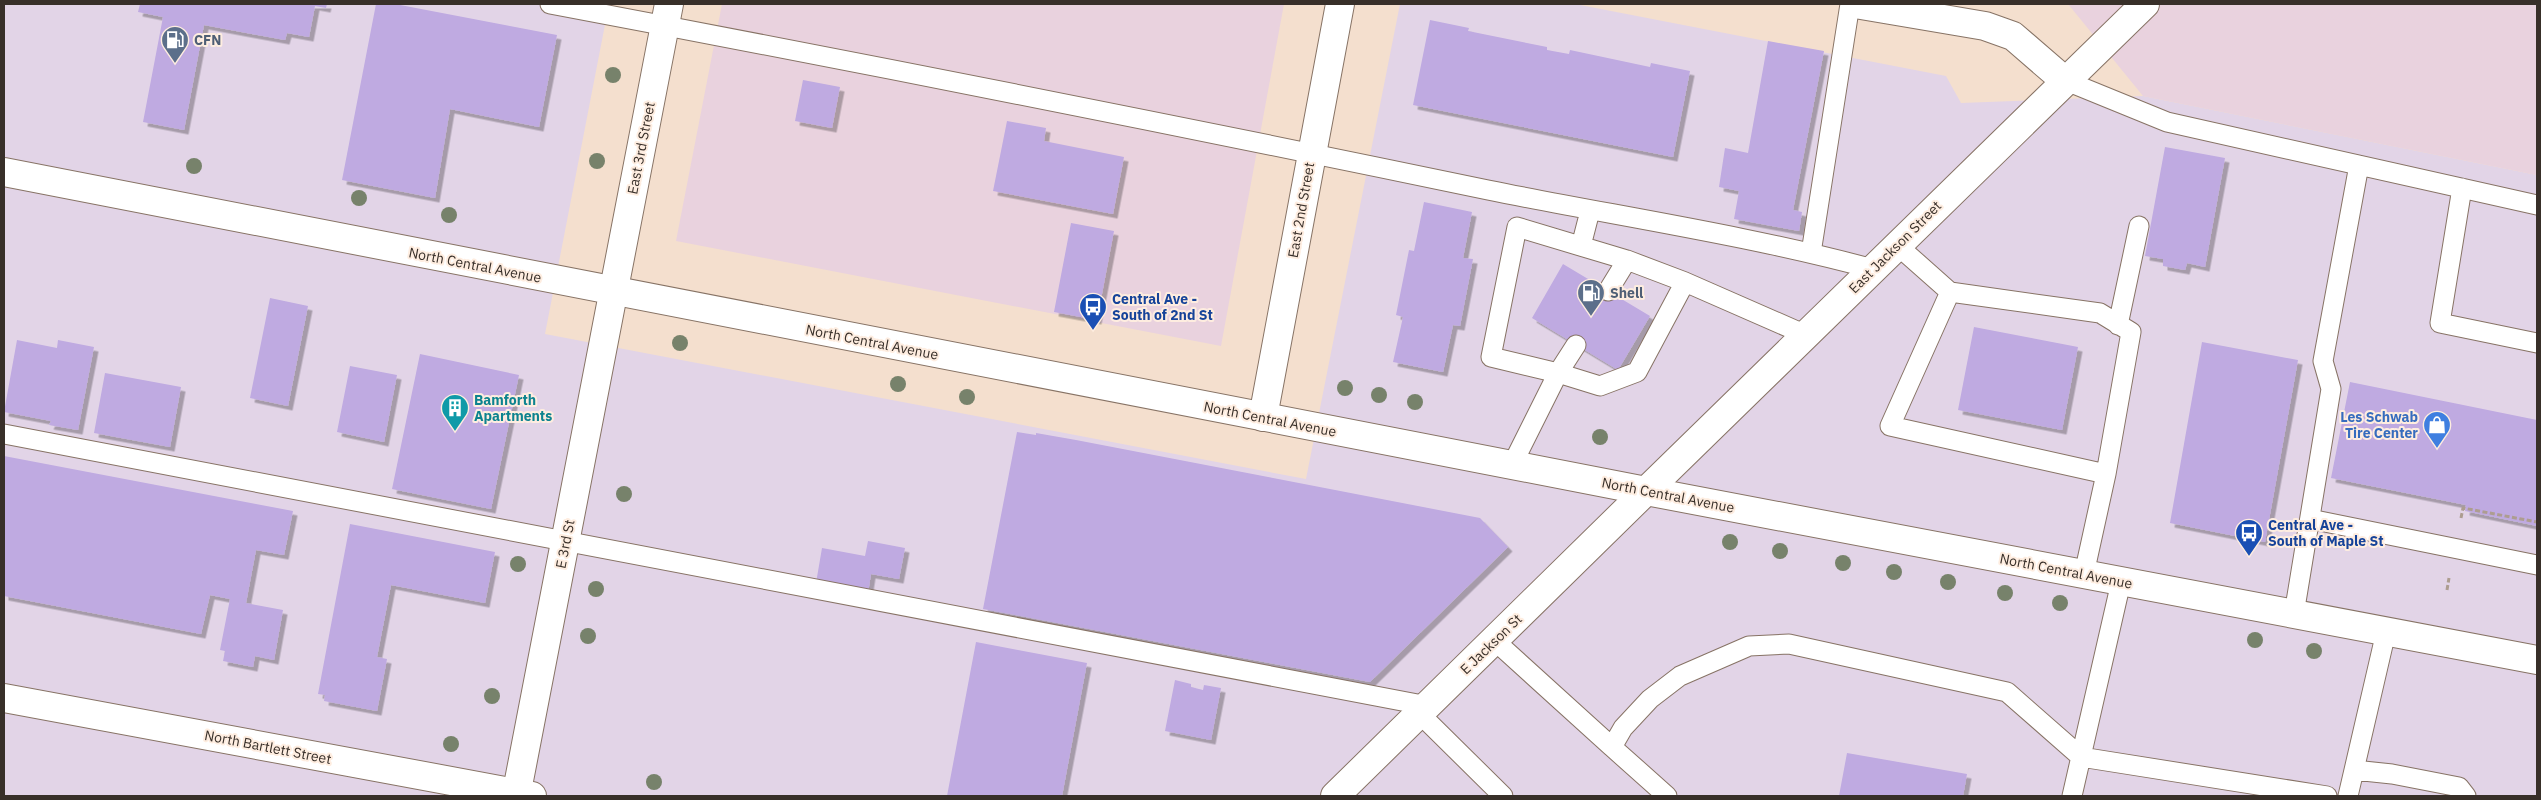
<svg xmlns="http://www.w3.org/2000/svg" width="2541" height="800" viewBox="0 0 2541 800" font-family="'IBM Plex Sans',sans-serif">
  <defs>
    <filter id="shadow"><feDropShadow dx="4.5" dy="4.5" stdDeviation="0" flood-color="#0004"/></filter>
  </defs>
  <rect width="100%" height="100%" fill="#f4dfce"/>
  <path fill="#e2d4e7" d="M4,4H609L545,334L1306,479L1400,4H1575L1946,76L1961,103L2143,96L2537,175V796H4Z"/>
  <path fill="#e9d2de" d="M722,4H1284L1221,346L676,241Z
    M2068,4H2537V175L2143,96Z"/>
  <path fill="#bfaae1" filter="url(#shadow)" d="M140,4H327L326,8L315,6L309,37L287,33L285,40L204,25L184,130L143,122L163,17L138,12Z
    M376,4H395L557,35L539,127L450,109L435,198L342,180Z
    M1430,20L1469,28L1468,31L1547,47V50L1569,54L1570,50L1650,67L1651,63L1690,71L1673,157L1413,105Z
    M1768,41L1824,51L1793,210L1802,212L1799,231L1734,219L1739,191L1719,187L1725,148L1748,153Z
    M803,80L840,87L832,128L795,121Z
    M1007,121L1046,128L1044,141L1124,157L1113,214L993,191Z
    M2165,147L2225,158L2205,267L2187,263L2185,270L2163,266V259L2145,256Z
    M1424,202L1472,212L1463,258L1473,259L1460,326L1453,325L1443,372L1393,362L1403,317L1396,315L1409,250L1414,251Z
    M1071,223L1114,231L1097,320L1054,312Z
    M1563,264L1650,316L1618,370L1532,318Z
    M270,298L308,306L288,406L250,398Z
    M1974,327L2078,347L2062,430L1958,410Z
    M17,340L57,348L58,340L94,347L78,430L49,425L51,421L4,412Z
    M2202,342L2298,360L2265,542L2170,523Z
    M420,354L519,375L491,509L392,489Z
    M350,366L397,375L384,442L337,432Z
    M105,373L181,387L170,447L94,433Z
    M2350,382L2537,420V526L2465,511L2466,505L2331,478Z
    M1017,432L1036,435V433L1076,440L1480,518L1508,547L1370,682L983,609Z
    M4,456L293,511L284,555L256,550L246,603L283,610L274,660L255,656L253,667L223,661L225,651L220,650L230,599L210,595L201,634L4,596Z
    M350,524L495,552L485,603L391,585L377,657L387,659L377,711L324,701L325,695L318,694Z
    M868,541L905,548L899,579L871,574L868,593L816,583L822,548L865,556Z
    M976,642L1087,663L1062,796H947Z
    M1175,680L1191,684V687L1203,690L1204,685L1221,688L1211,740L1165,731Z
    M1847,753L1967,774L1963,796H1839Z"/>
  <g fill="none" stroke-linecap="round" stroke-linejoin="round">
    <defs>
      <path id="service" d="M550,4C863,63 1176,125 1488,190C1616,216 1747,235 1873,269
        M2064,80L2167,122L2537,205
        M2462,188L2440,323L2537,343
        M1897,245L1950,292
        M1581,246L1590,211
        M1811,253L1850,4
        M1608,291L1627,260
        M2118,325L2139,226
        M1576,345L1558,373L1491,357L1517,227L1627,260L1685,282
        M4,434L1428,706
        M1512,465L1558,373L1600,386L1637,372L1685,282L1806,335
        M2310,519L2537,565
        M2084,574L2106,474L1890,426L1950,292L2100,313L2131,332L2106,474
        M2294,614L2331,389L2323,361L2359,165
        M1494,640L1612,747L1623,728L1650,699L1680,676L1749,646L1789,644L2007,692L2081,757L2327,796
        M1420,714L1503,796
        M1612,747L1667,796
        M2354,770L2392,774L2459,787L2466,796
        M2072,796L2121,582
        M2348,796L2386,632"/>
      <path id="minor" d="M1263,417L1340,4
        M4,698L532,796
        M516,796L669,4"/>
      <path id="tertiary" d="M1855,4L1985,26L2013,36L2064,80
        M1646,491L2145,4"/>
      <path id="secondary" d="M1335,796L1646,491"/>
      <path id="primary" d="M4,172L1646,491L2537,660"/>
    </defs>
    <use href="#service" stroke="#877365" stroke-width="21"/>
    <use href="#minor" stroke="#877365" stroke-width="30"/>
    <use href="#tertiary" stroke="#877365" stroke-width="30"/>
    <use href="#secondary" stroke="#877365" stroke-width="30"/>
    <use href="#primary" stroke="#877365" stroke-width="30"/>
    <path stroke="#ad9d90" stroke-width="3" stroke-dasharray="5 2.5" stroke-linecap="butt" d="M2461,518L2463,508L2537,522
      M2447,590L2449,578"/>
    <use href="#service" stroke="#fff" stroke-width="19"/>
    <use href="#minor" stroke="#fff" stroke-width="28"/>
    <use href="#tertiary" stroke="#fff" stroke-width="28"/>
    <use href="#secondary" stroke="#fff" stroke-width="28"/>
    <use href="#primary" stroke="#fff" stroke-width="28"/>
  </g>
  <g fill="#77826b">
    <circle cx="613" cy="75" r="8"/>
    <circle cx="597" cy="161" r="8"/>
    <circle cx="194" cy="166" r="8"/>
    <circle cx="359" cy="198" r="8"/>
    <circle cx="449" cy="215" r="8"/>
    <circle cx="680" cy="343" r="8"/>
    <circle cx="898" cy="384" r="8"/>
    <circle cx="1345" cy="388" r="8"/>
    <circle cx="1379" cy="395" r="8"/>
    <circle cx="967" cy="397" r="8"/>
    <circle cx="1415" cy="402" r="8"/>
    <circle cx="1600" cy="437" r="8"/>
    <circle cx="624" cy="494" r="8"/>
    <circle cx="1730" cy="542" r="8"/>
    <circle cx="1780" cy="551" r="8"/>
    <circle cx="1843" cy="563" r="8"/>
    <circle cx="518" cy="564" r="8"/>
    <circle cx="1894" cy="572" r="8"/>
    <circle cx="1948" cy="582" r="8"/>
    <circle cx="596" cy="589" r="8"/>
    <circle cx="2005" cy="593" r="8"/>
    <circle cx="2060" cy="603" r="8"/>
    <circle cx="588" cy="636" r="8"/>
    <circle cx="2255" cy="640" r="8"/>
    <circle cx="2314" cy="651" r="8"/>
    <circle cx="492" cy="696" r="8"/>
    <circle cx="451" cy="744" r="8"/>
    <circle cx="654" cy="782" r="8"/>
  </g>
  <defs>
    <symbol id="fuel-pin" viewBox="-11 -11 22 30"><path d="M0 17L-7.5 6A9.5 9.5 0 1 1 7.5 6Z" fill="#5c6f8a" stroke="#feede0"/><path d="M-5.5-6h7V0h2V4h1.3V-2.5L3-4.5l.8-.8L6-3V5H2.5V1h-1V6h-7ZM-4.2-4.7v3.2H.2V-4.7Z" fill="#fff"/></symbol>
    <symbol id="bus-pin" viewBox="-11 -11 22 30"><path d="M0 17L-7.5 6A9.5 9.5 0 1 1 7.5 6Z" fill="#1a4fb4" stroke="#feede0"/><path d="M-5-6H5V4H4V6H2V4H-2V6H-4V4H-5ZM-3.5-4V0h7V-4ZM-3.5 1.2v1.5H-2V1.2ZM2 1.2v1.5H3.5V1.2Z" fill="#fff"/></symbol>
    <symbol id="building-pin" viewBox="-11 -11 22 30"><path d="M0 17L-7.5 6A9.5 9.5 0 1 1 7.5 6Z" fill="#0f9aa8" stroke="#feede0"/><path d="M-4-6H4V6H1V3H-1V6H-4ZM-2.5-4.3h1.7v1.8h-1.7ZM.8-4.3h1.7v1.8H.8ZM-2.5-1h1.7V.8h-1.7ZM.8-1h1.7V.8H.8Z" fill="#fff"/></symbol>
    <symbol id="shop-pin" viewBox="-11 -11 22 30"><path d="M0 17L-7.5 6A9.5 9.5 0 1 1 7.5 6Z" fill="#3f7fe0" stroke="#feede0"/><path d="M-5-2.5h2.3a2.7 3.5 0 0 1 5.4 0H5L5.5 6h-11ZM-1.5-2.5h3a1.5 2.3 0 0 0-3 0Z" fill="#fff"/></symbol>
  </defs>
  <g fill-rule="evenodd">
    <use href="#fuel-pin" x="159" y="24" width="32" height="43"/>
    <use href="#fuel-pin" x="1575" y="277" width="32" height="43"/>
    <use href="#bus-pin" x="1077" y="291" width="32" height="43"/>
    <use href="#building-pin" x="439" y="392" width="32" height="43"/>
    <use href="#shop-pin" x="2421" y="409" width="32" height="43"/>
    <use href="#bus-pin" x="2233" y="517" width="32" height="43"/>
  </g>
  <g text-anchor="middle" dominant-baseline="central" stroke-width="4" stroke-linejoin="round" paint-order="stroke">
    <g font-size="14" font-weight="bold" fill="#4e5e75" stroke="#feede0" text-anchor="start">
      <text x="194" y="40">CFN</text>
      <text x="1610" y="293">Shell</text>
    </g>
    <g font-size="14" fill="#382f29" stroke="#feede0">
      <text transform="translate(641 148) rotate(-79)">East 3rd Street</text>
      <text transform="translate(1301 210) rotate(-80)">East 2nd Street</text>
      <text transform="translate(1895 247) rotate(-45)">East Jackson Street</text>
      <text transform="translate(475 265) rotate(11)">North Central Avenue</text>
      <text transform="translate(872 342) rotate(11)">North Central Avenue</text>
      <text transform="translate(1270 419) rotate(11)">North Central Avenue</text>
      <text transform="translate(1668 495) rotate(11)">North Central Avenue</text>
      <text transform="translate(565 544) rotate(-79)">E 3rd St</text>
      <text transform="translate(2066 571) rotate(11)">North Central Avenue</text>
      <text transform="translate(1491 644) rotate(-44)">E Jackson St</text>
      <text transform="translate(268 747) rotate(11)">North Bartlett Street</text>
    </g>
    <g font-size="14" font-weight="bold" fill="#164399" stroke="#feede0" text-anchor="start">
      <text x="1112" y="299">Central Ave -<tspan x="1112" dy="16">South of 2nd St</tspan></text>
      <text x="2268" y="525">Central Ave -<tspan x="2268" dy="16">South of Maple St</tspan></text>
    </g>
    <g font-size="14" font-weight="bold" fill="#0d838f" stroke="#feede0" text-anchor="start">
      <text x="474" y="400">Bamforth<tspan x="474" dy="16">Apartments</tspan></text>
    </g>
    <g font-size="14" font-weight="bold" fill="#366cbe" stroke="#feede0" text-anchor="end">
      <text x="2418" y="417">Les Schwab<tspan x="2418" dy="16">Tire Center</tspan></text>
    </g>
  </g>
  <rect width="2541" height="800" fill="none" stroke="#382f29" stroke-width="10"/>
</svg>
